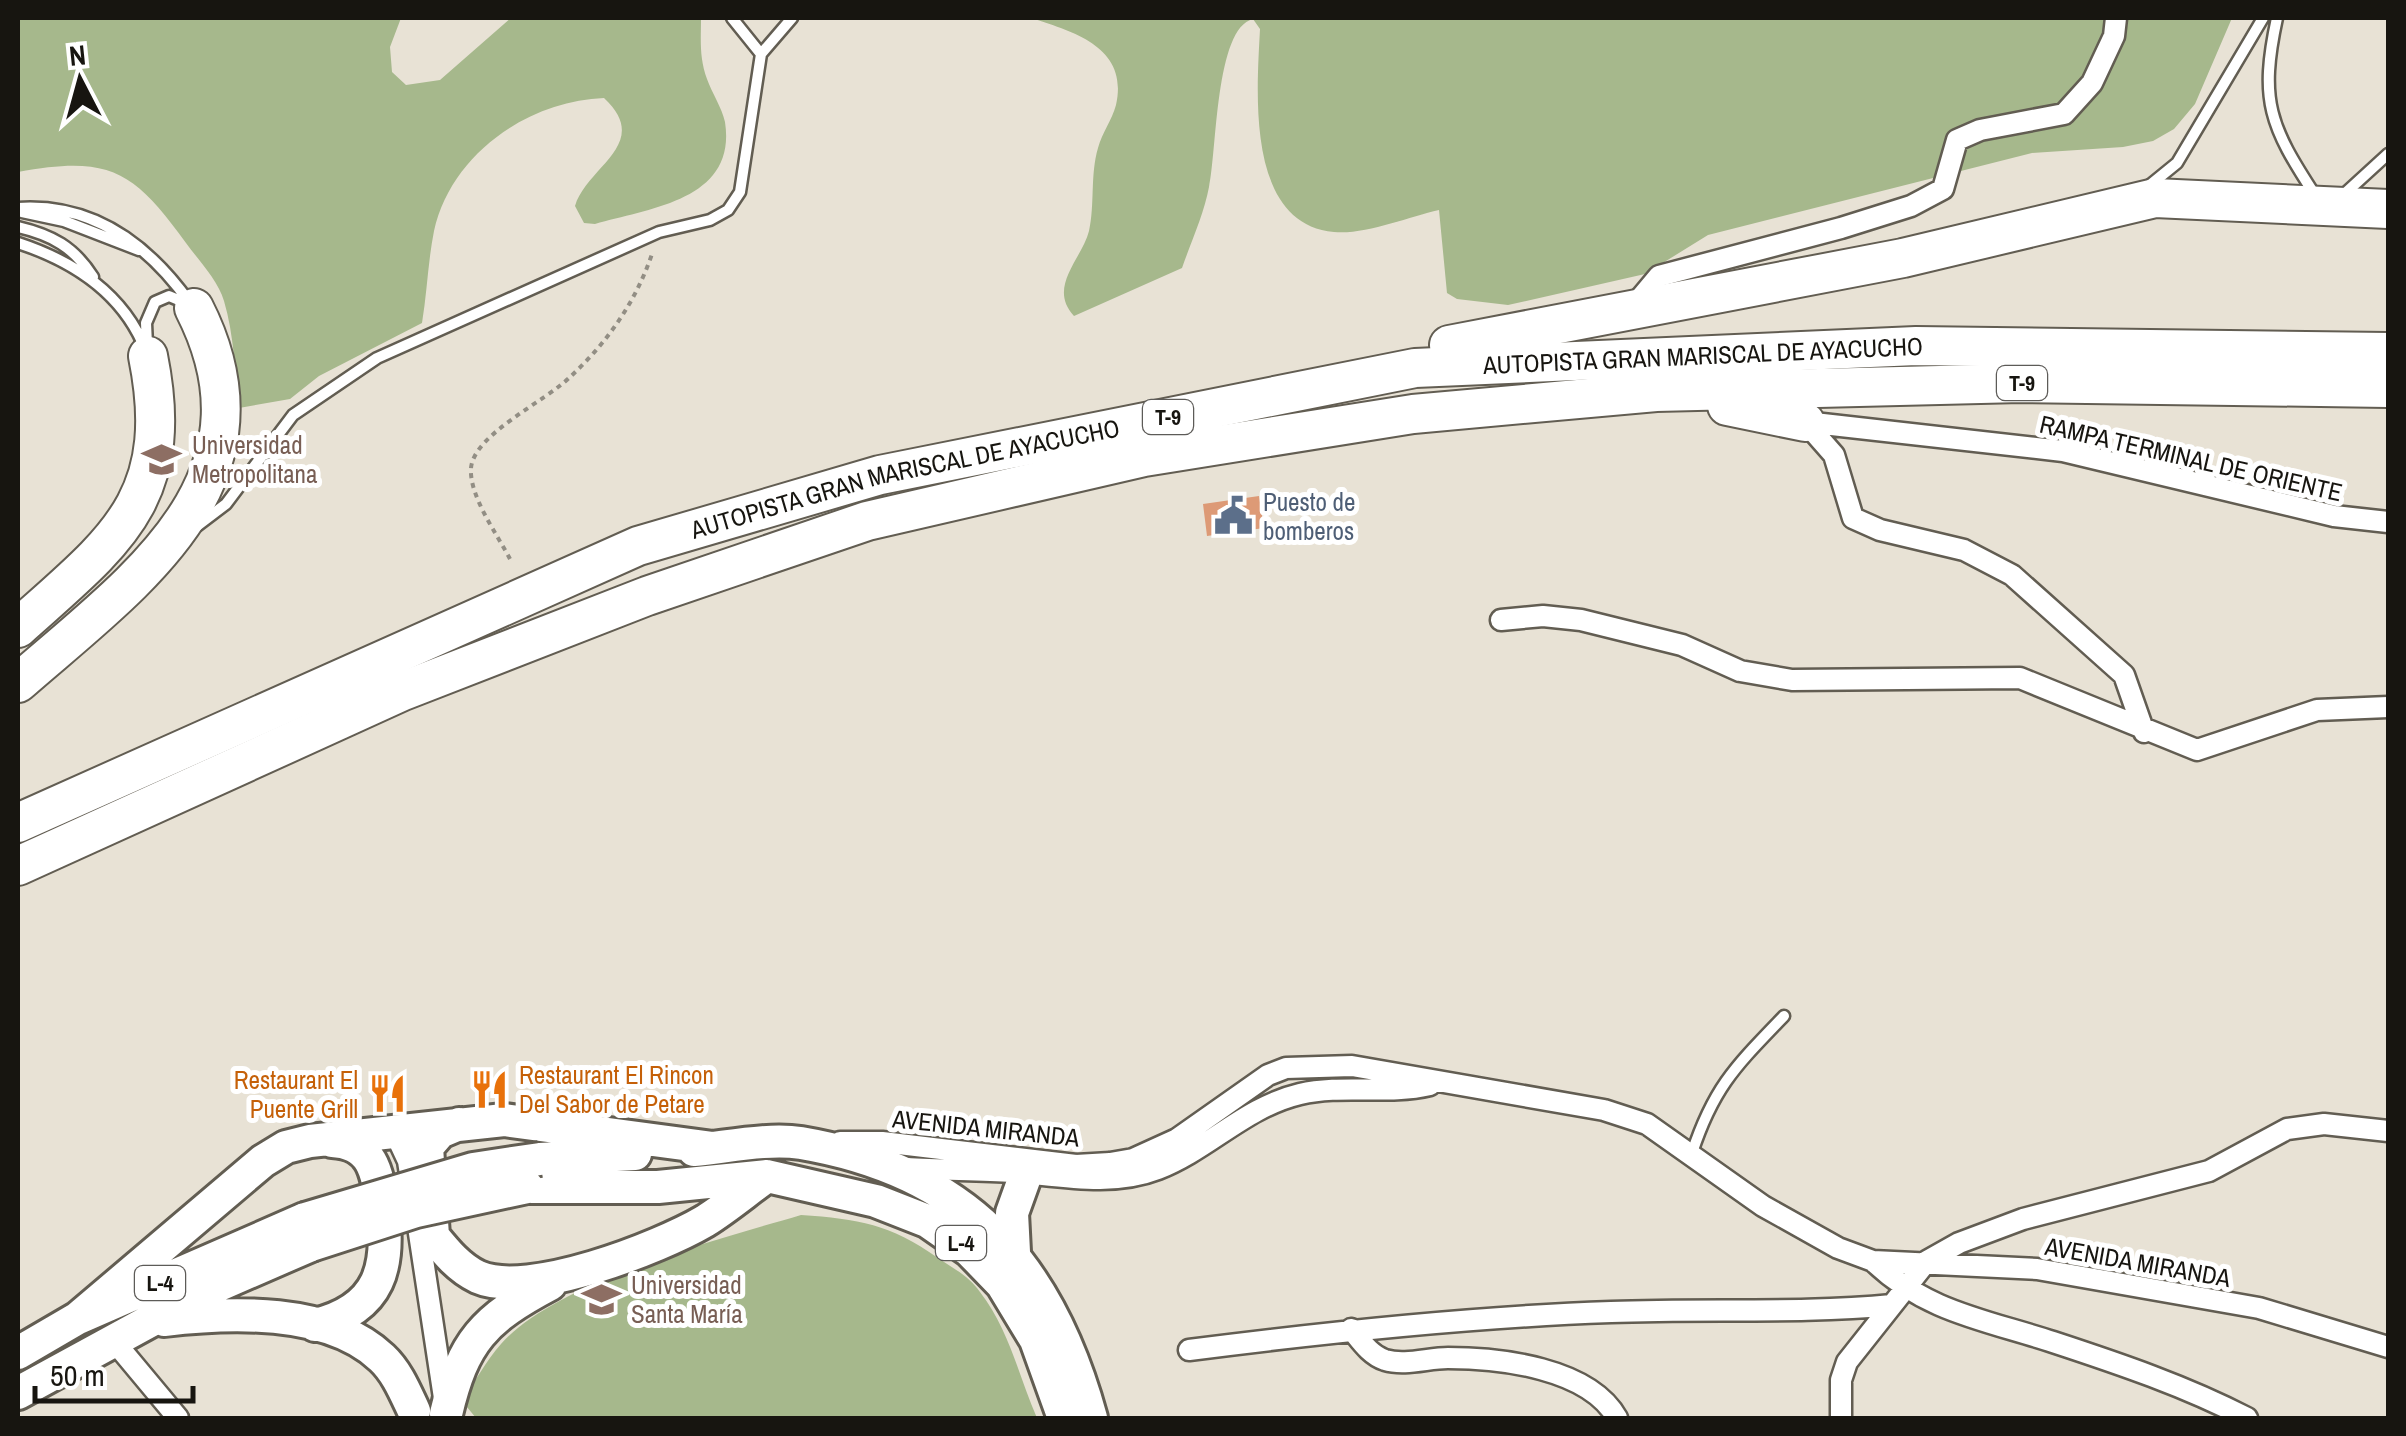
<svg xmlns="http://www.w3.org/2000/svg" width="2406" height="1436" viewBox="0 0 2406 1436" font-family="'Archivo Narrow',sans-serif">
  <rect width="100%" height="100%" fill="#e8e2d5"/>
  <path fill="#a6b88c" d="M18,18H401L390,47L392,72L406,85L440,80L511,18H701C701,40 699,57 707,79C712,93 722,108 725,122C737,200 651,208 595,224L584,223L575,206C587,166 653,144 604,98C528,101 451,154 434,231C428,261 427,293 422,323L319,376L290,399L239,408C235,373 234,334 224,301C218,280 199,261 186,243C134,171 110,155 18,172Z
    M1031,18H2232L2195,104L2174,129L2153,141L2123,147L2032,153L1708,235L1645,274L1508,305L1457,299L1447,293L1439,210C1408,217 1365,235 1334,232C1245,224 1257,90 1260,29L1253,19C1215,28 1217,152 1209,187C1204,214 1191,242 1182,268L1074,316C1047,287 1082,259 1089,231C1095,205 1090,175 1098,148C1102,133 1112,120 1116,105C1129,47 1074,32 1031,18Z
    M801,1215C859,1219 890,1224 938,1258C953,1268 970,1277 980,1292C1009,1329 1019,1377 1037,1418H476L462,1401C474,1383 486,1361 501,1344C557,1281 720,1239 801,1215Z"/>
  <path fill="#dd9a76" d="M1259,496L1264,528L1207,536L1203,504Z"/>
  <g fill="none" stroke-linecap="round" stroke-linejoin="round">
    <defs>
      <path id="lane" d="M2277,18C2259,101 2270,126 2315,195
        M761,54L792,18
        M2150,185L2177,163L2263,18
        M2341,197L2388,154
        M18,208C93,203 148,244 190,303
        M22,212L64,221L139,250
        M18,227C52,235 74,247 93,277
        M18,243C73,261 124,294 146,351
        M147,345L146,323L155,302L169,296L188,304
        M197,526L226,504L293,415L377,358L659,232L710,220L728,210L740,192L761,54L732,18
        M1692,1153C1714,1086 1737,1065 1784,1016"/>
      <path id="street" d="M1633,307L1659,276L1841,228L1911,206L1943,189L1957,140L1980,130L2064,114L2092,83L2114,36L2116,18
        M1805,422L2063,451L2334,516L2388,522
        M1805,422L1834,455L1853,518L1880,530L1964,550L2012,575L2124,675L2144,732
        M1501,620L1543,616L1581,620L1682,645L1740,671L1792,680L2020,678L2197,750L2317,710L2388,707
        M394,1131L408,1161L444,1398
        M840,1142H882L1076,1165L1110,1163L1133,1159L1177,1139L1268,1075L1286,1068L1352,1066L1604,1110L1647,1124L1763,1206L1838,1248L1873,1261L2037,1269L2259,1308L2388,1347
        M906,1168C941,1170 978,1170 1013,1172C1061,1176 1112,1187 1158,1169C1209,1149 1245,1107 1300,1094C1343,1084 1387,1095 1430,1085
        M1873,1261C1926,1312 1986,1320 2053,1342C2120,1364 2185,1386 2247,1418
        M1351,1329C1361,1341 1370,1355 1385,1360C1405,1366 1428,1358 1448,1358C1500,1358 1589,1368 1617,1418
        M113,1340L178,1418
        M1189,1350C1329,1332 1470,1317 1611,1312C1705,1308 1798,1314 1892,1305
        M1841,1418V1380L1847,1362L1927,1261L1959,1243L2023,1219L2209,1171L2287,1129L2324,1124L2388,1131"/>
      <path id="primary" d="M459,1124L440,1132L427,1147L433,1236C446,1252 459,1268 478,1277C528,1299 659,1248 705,1221C726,1208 746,1191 767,1176
        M694,1150C727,1147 768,1138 801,1143C965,1171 1048,1261 1091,1418
        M540,1159L635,1154
        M527,1187H658L767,1176L876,1201L927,1221L970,1251L1002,1284L1036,1340L1064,1418
        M1014,1252L1012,1213L1026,1174
        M78,1318L263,1161L286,1147L310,1141L504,1120L713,1148
        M164,1320C231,1312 329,1308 382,1358C397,1372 405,1392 414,1411
        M315,1325C381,1309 391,1266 382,1206C377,1172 373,1143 332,1141
        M18,1353L78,1318L305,1219
        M18,1393L205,1291L311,1245
        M446,1414C463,1341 484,1319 550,1284"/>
      <g id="highway">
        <path d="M1449,345L1903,258L2155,198L2388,209"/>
        <path d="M1727,406L1805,422"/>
        <path d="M18,628C115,541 177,500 148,356"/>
        <path d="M18,683C132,583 283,482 194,308"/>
        <path id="s1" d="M18,823L638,546L880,475L1415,368L1916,346L2388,352"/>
        <path d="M18,866L403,691L647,596L867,521L1144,457L1413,414L1656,392L2021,383L2388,388"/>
      </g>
    </defs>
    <use href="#lane" stroke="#625d52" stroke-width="15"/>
    <use href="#street" stroke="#625d52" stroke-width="25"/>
    <use href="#primary" stroke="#625d52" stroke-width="38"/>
    <use href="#highway" stroke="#625d52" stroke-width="42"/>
    <path stroke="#928e84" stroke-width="4" stroke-dasharray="5 5" stroke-linecap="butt" d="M510,559C497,534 469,496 471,468C474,434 546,401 570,377C608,342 637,300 653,251"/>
    <use href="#lane" stroke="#fff" stroke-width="10"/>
    <use href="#street" stroke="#fff" stroke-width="20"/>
    <use href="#primary" stroke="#fff" stroke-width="32"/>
    <use href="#highway" stroke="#fff" stroke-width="38"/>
    <defs>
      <path id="primary-bridge" d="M305,1219L473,1169L540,1159
        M311,1245L416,1211L527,1187"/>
    </defs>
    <use href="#primary-bridge" stroke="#625d52" stroke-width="38" stroke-linecap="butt"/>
    <use href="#primary-bridge" stroke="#fff" stroke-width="32"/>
  </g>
  <defs>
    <symbol id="university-bare" viewBox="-9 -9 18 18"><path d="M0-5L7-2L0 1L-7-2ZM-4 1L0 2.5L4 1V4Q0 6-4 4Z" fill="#8d6e63" stroke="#fff" stroke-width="2.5" paint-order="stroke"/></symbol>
    <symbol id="civic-bare" viewBox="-9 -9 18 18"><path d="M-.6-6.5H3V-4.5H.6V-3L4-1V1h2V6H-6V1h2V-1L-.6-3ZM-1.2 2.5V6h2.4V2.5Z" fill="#5c6f8a" stroke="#fff" stroke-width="2.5" paint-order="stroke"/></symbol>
    <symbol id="restaurant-bare" viewBox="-9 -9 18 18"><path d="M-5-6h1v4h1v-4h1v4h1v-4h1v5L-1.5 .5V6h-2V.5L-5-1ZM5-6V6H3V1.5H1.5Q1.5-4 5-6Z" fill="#e8710a" stroke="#fff" stroke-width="2.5" paint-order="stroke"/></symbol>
  </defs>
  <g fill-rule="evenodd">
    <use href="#university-bare" x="134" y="432" width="55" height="55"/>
    <use href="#civic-bare" x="1206" y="488" width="55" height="55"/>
    <use href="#restaurant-bare" x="462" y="1062" width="55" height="55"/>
    <use href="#restaurant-bare" x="360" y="1066" width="55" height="55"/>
    <use href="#university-bare" x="574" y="1272" width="55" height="55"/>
  </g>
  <g text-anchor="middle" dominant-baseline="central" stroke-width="10" stroke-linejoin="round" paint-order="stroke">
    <g fill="#fff" stroke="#5d5b58" stroke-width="2.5">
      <rect x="1997" y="366" width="50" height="34" rx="8"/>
      <rect x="1143" y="400" width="50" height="34" rx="8"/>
      <rect x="936" y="1226" width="50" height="34" rx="8"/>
      <rect x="135" y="1266" width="50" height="34" rx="8"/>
    </g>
    <g font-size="22" font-weight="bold" fill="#171510">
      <text x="2022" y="383">T-9</text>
      <text x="1168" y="417">T-9</text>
      <text x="961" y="1243">L-4</text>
      <text x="160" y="1283">L-4</text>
    </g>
    <g font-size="25" fill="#171510" stroke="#fff">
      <text stroke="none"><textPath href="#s1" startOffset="1765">AUTOPISTA GRAN MARISCAL DE AYACUCHO</textPath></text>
      <text transform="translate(2191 458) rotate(13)">RAMPA TERMINAL DE ORIENTE</text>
      <text stroke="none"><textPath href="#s1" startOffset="955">AUTOPISTA GRAN MARISCAL DE AYACUCHO</textPath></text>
      <text transform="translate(986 1128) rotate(6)">AVENIDA MIRANDA</text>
      <text transform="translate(2138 1262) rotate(10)">AVENIDA MIRANDA</text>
    </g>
    <g font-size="25" fill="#785e54" stroke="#fff" text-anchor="start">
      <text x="192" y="445">Universidad<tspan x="192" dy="29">Metropolitana</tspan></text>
      <text x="631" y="1285">Universidad<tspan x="631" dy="29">Santa María</tspan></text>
    </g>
    <g font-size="25" fill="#4e5e75" stroke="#fff" text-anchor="start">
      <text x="1263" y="502">Puesto de<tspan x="1263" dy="29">bomberos</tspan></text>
    </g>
    <g font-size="25" fill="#c56008" stroke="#fff" text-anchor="start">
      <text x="519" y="1075">Restaurant El Rincon<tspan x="519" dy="29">Del Sabor de Petare</tspan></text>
      <text x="358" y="1080" text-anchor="end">Restaurant El<tspan x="358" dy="29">Puente Grill</tspan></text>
    </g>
  </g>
  <rect width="2406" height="1436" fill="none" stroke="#171510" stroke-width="40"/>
  <g transform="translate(80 80) rotate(354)" stroke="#ffffff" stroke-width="8" paint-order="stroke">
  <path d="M0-8L18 38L0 25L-18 38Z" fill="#171510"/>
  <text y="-15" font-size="28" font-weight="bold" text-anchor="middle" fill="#171510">N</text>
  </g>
  <path d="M35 1386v15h158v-15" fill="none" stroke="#171510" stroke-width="5"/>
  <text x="50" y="1386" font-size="30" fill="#171510" stroke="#ffffff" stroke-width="8" paint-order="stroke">50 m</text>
</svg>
